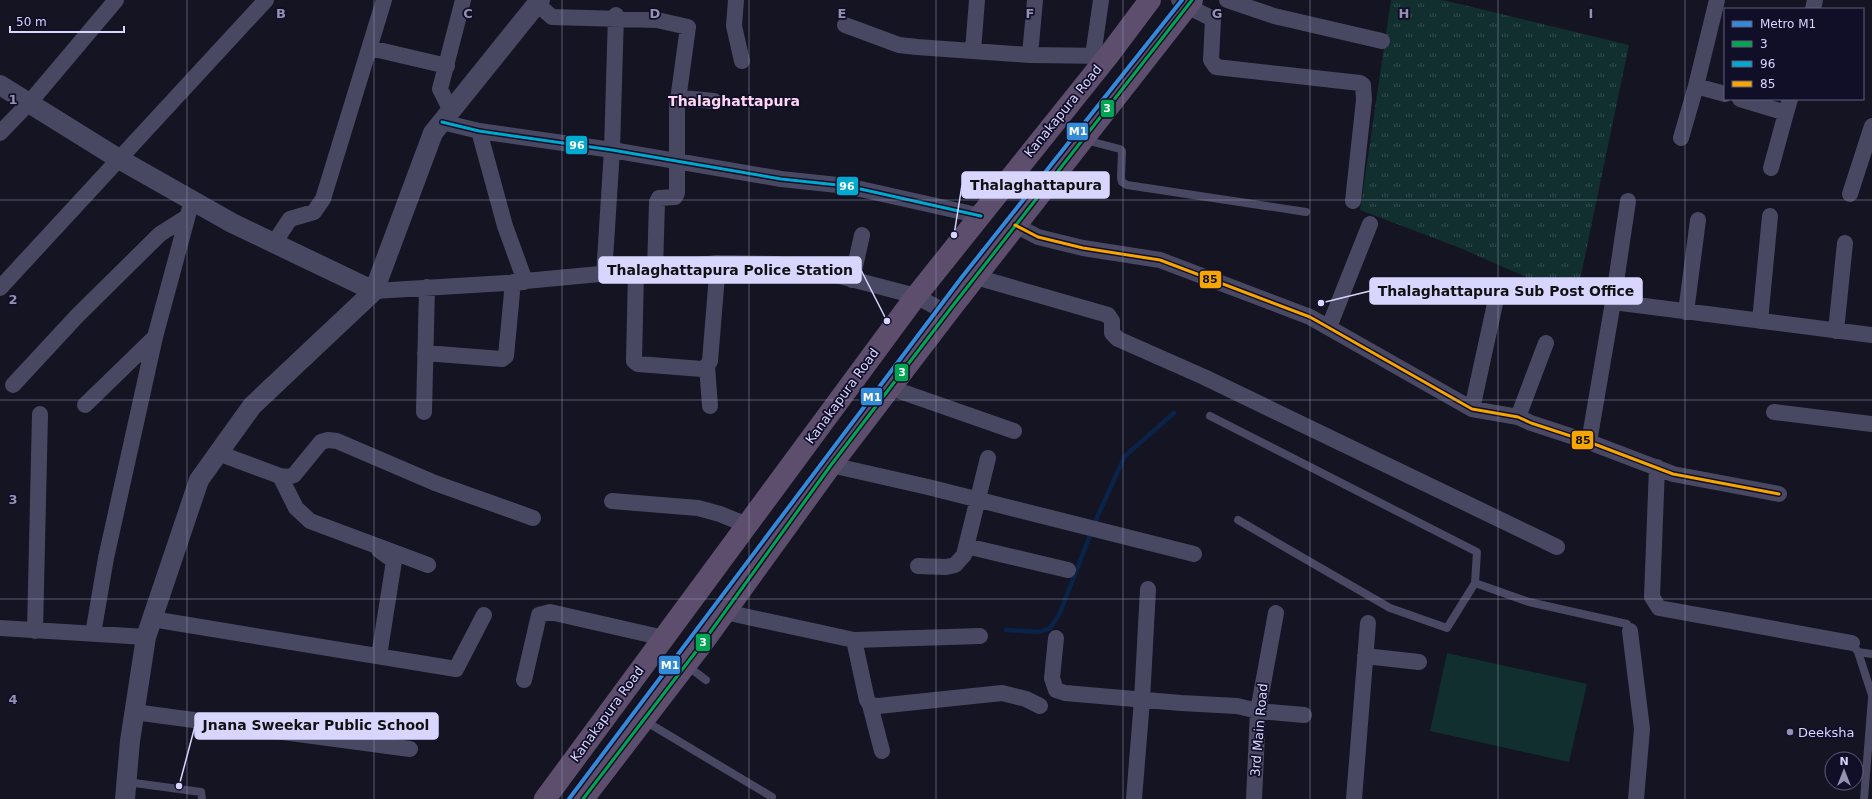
<svg xmlns="http://www.w3.org/2000/svg" width="1872" height="799" viewBox="0 0 1872 799" font-family="'DejaVu Sans',sans-serif">
  <defs>
    <pattern id="grass-tufts" width="24" height="20" patternUnits="userSpaceOnUse"><rect width="24" height="20" fill="#112f2e"/><path d="M3 7l-1-3M5 7V3M7 7l1-3M15 17l-1-3M17 17v-4M19 17l1-3" fill="none" stroke="#334c4d"/></pattern>
  </defs>
  <rect width="100%" height="100%" fill="#151422"/>
  <path fill="url(#grass-tufts)" d="M1391,0H1443L1629,45L1576,299L1460,248L1360,210Z"/>
  <path fill="#112f2e" d="M1447,653L1587,684L1569,762L1430,731Z"/>
  <g fill="none" stroke-linecap="round" stroke-linejoin="round">
    <path stroke="#092349" stroke-width="4.5" d="M1006,630L1040,632L1050,628L1059,615L1098,515L1125,456L1174,413"/>
    <path stroke="#484863" stroke-width="8" d="M1085,140L1120,149L1122,151L1121,178L1122,182L1127,185L1306,212
      M1210,416L1477,552L1475,583
      M1238,520L1390,608L1447,628L1475,583L1529,602L1627,624L1630,631
      M1852,643L1858,652L1872,695
      M1858,652L1872,654
      M686,665L706,680
      M645,721L772,797
      M127,782L201,792L202,799
      M1864,799L1872,698"/>
    <path stroke="#484863" stroke-width="16" d="M736,0L734,26L742,61
      M1179,0L1187,6L1213,19L1211,60L1216,67L1360,83L1363,85L1364,100L1353,201
      M1227,0L1274,16L1382,41
      M537,4L552,17L657,20L688,27L678,100
      M1813,9L1815,0
      M845,25L899,45L917,47L1030,55L1108,56
      M370,48L447,66
      M973,51L977,0
      M1030,55L1035,0
      M1093,56L1101,0
      M1696,86L1725,94
      M1740,99L1786,113L1790,99
      M451,111L440,89L463,0
      M442,122L479,131L612,150L781,179L847,186L981,216
      M479,131L505,226L525,281L718,263L775,264L828,273L916,296L947,313
      M0,133L30,102L116,0
      M1681,138L1696,86L1717,0
      M1771,168L1786,113
      M1850,194L1872,126
      M1015,225L1038,237L1083,248L1160,260L1310,317L1472,409L1518,417L1531,423L1589,442L1673,474L1779,494
      M274,243L290,219L314,212L323,199L384,0
      M655,270L657,202L659,198L675,197L677,193V104L678,100L682,98L714,101
      M636,272L634,361L638,364L702,369L707,366L710,361L718,263
      M604,275L612,150L616,15
      M976,277L1108,315L1112,321V333L1118,339L1204,377L1557,547
      M852,280L862,235
      M0,288L266,0
      M374,291L524,282
      M1613,302L1628,201
      M1686,312L1698,220
      M1760,321L1770,216
      M1329,327L1370,224
      M1836,331L1845,243
      M425,353L502,359L506,356L513,282
      M707,366L710,406
      M13,385L77,316L160,234L187,217
      M891,388L1014,431
      M85,405L155,337
      M1472,409L1498,290
      M424,412L427,287
      M1774,412L1872,424
      M1518,417L1546,343
      M1589,442L1613,302L1872,335
      M218,453L280,476L288,477L294,475L321,442L328,440L337,441L435,483L533,518
      M831,465L928,487L1194,554
      M1657,467L1652,597L1659,608L1852,643
      M280,476L296,508L310,521L428,565
      M612,501L698,508L720,514L747,525
      M966,546L1068,570
      M918,566L946,567L955,565L964,555L988,458
      M725,612L854,640L980,636
      M152,619L456,669L484,615
      M0,628L146,637
      M35,631L40,414
      M1630,631L1642,729L1636,799
      M93,634L106,558L155,337L192,200
      M1056,638L1052,678L1056,690L1065,693L1181,703L1237,706L1258,711L1304,715
      M854,640L867,700L870,705L878,706L1002,693L1026,699L1040,706
      M379,656L394,561L379,550
      M1365,656L1419,662
      M524,680L539,615L550,612L664,638
      M870,705L882,751
      M134,712L410,749
      M1134,799L1142,700L1148,589
      M1254,799L1258,711L1276,613
      M1354,799L1368,623"/>
    <path stroke="#484863" stroke-width="20" d="M0,85L119,159L232,223L374,291L433,133L540,0
      M125,799L130,741L146,637L199,480L252,406L374,291"/>
    <path stroke="#5c4e6c" stroke-width="22" d="M545,799L916,296L1108,56L1150,0
      M583,799L701,645L831,465L951,308L1192,0"/>
    <defs>
      <path id="bus-1" d="M583,799L701,645L831,465L951,308L1192,0"/>
      <path id="bus-2" d="M442,122L479,131L612,150L781,179L847,186L981,216"/>
      <path id="bus-3" d="M1015,225L1038,237L1083,248L1160,260L1310,317L1472,409L1518,417L1531,423L1589,442L1673,474L1779,494"/>
    </defs>
    <use href="#bus-1" stroke="#110e28" stroke-width="6"/>
    <use href="#bus-2" stroke="#110e28" stroke-width="6"/>
    <use href="#bus-3" stroke="#110e28" stroke-width="6"/>
    <use href="#bus-1" stroke="#00a651" stroke-width="3"/>
    <use href="#bus-2" stroke="#00a9ce" stroke-width="3"/>
    <use href="#bus-3" stroke="#f7a600" stroke-width="3"/>
    <defs>
      <path id="metro-1" d="M569,799L962,277L1182,0"/>
    </defs>
    <use href="#metro-1" stroke="#110e28" stroke-width="7"/>
    <use href="#metro-1" stroke="#338bd7" stroke-width="4"/>
  </g>
  <path fill="none" stroke="#9491b2" stroke-width="1" stroke-opacity="0.55" d="M187,0V799M374,0V799M562,0V799M749,0V799M936,0V799M1123,0V799M1310,0V799M1498,0V799M1685,0V799M0,200H1872M0,400H1872M0,599H1872"/>
  <circle fill="#9491b2" stroke="#110e28" stroke-width="1.5" cx="1790" cy="732" r="4"/>
  <g text-anchor="middle" dominant-baseline="central" stroke-width="3.5" stroke-linejoin="round" paint-order="stroke">
    <g font-size="13" fill="#d8d5ff" stroke="#110e28">
      <text transform="translate(1063 111) rotate(-51)">Kanakapura Road</text>
      <text transform="translate(842 396) rotate(-54)">Kanakapura Road</text>
      <text transform="translate(607 714) rotate(-54)">Kanakapura Road</text>
      <text transform="translate(1259 730) rotate(-85)">3rd Main Road</text>
    </g>
    <g font-size="13" fill="#d8d5ff" stroke="#110e28" text-anchor="start">
      <text x="1798" y="732">Deeksha</text>
    </g>
    <g font-size="14" font-weight="bold" fill="#ffd7f2" stroke="#110e28">
      <text x="734" y="101">Thalaghattapura</text>
    </g>
  </g>
  <g font-size="13" text-anchor="middle" font-weight="bold" fill="#9491b2" stroke="#110e28" stroke-width="3.5" stroke-linejoin="round" paint-order="stroke">
    <text x="281" y="18">B</text>
    <text x="468" y="18">C</text>
    <text x="655" y="18">D</text>
    <text x="842" y="18">E</text>
    <text x="1030" y="18">F</text>
    <text x="1217" y="18">G</text>
    <text x="1404" y="18">H</text>
    <text x="1591" y="18">I</text>
    <text x="13" y="104">1</text>
    <text x="13" y="304">2</text>
    <text x="13" y="504">3</text>
    <text x="13" y="704">4</text>
  </g>
  <path fill="none" stroke="#d8d5ff" stroke-width="1.5" d="M954 235L962 185M887 321L861 270M1321 303L1370 291M179 786L195 726"/>
  <g fill="#d8d5ff" stroke="#110e28" stroke-width="1.5">
    <circle cx="954" cy="235" r="4"/>
    <circle cx="887" cy="321" r="4"/>
    <circle cx="1321" cy="303" r="4"/>
    <circle cx="179" cy="786" r="4"/>
  </g>
  <g fill="#d8d5ff" stroke="#d8d5ff" stroke-width="1.5">
    <rect x="962" y="172" width="147" height="26" rx="4"/>
    <rect x="599" y="257" width="262" height="26" rx="4"/>
    <rect x="1370" y="278" width="272" height="26" rx="4"/>
    <rect x="195" y="713" width="243" height="26" rx="4"/>
  </g>
  <g font-size="14" text-anchor="middle" font-weight="bold" fill="#111">
    <text x="1036" y="190">Thalaghattapura</text>
    <text x="730" y="275">Thalaghattapura Police Station</text>
    <text x="1506" y="296">Thalaghattapura Sub Post Office</text>
    <text x="316" y="730">Jnana Sweekar Public School</text>
  </g>
  <g stroke="#110e28" stroke-width="1.5">
    <rect x="1100" y="99" width="15" height="19" rx="4" fill="#00a651"/>
    <rect x="1066" y="122" width="23" height="19" rx="4" fill="#338bd7"/>
    <rect x="565" y="135" width="23" height="20" rx="4" fill="#00a9ce"/>
    <rect x="836" y="176" width="23" height="20" rx="4" fill="#00a9ce"/>
    <rect x="1199" y="270" width="23" height="19" rx="4" fill="#f7a600"/>
    <rect x="894" y="363" width="15" height="19" rx="4" fill="#00a651"/>
    <rect x="860" y="387" width="23" height="19" rx="4" fill="#338bd7"/>
    <rect x="1571" y="430" width="23" height="20" rx="4" fill="#f7a600"/>
    <rect x="695" y="633" width="16" height="19" rx="4" fill="#00a651"/>
    <rect x="658" y="655" width="23" height="20" rx="4" fill="#338bd7"/>
  </g>
  <g font-size="11" text-anchor="middle" font-weight="bold" fill="#fff">
    <text x="1107" y="112">3</text>
    <text x="1078" y="135">M1</text>
    <text x="577" y="149">96</text>
    <text x="847" y="190">96</text>
    <text x="902" y="376">3</text>
    <text x="872" y="401">M1</text>
    <text x="703" y="646">3</text>
    <text x="670" y="669">M1</text>
  </g>
  <g font-size="11" text-anchor="middle" font-weight="bold" fill="#111">
    <text x="1210" y="283">85</text>
    <text x="1583" y="444">85</text>
  </g>
  <rect x="1724" y="8" width="140" height="92" fill="#110e28" stroke="#615e7e"/>
  <rect x="1732" y="21" width="20" height="6" fill="#338bd7" stroke="#615e7e"/>
  <text x="1760" y="28" font-size="12" fill="#d8d5ff">Metro M1</text>
  <rect x="1732" y="41" width="20" height="6" fill="#00a651" stroke="#615e7e"/>
  <text x="1760" y="48" font-size="12" fill="#d8d5ff">3</text>
  <rect x="1732" y="61" width="20" height="6" fill="#00a9ce" stroke="#615e7e"/>
  <text x="1760" y="68" font-size="12" fill="#d8d5ff">96</text>
  <rect x="1732" y="81" width="20" height="6" fill="#f7a600" stroke="#615e7e"/>
  <text x="1760" y="88" font-size="12" fill="#d8d5ff">85</text>
  <g transform="translate(1844 771)"><circle r="19" fill="#110e28" stroke="#615e7e"/>
  <path d="M0-3L7 15L0 10L-7 15Z" fill="#9491b2"/>
  <text y="-6" font-size="11" font-weight="bold" text-anchor="middle" fill="#d8d5ff">N</text>
  </g>
  <path d="M10 26v6h114v-6" fill="none" stroke="#d8d5ff" stroke-width="2"/>
  <text x="16" y="26" font-size="12" fill="#d8d5ff" stroke="#110e28" stroke-width="3" paint-order="stroke">50 m</text>
</svg>
